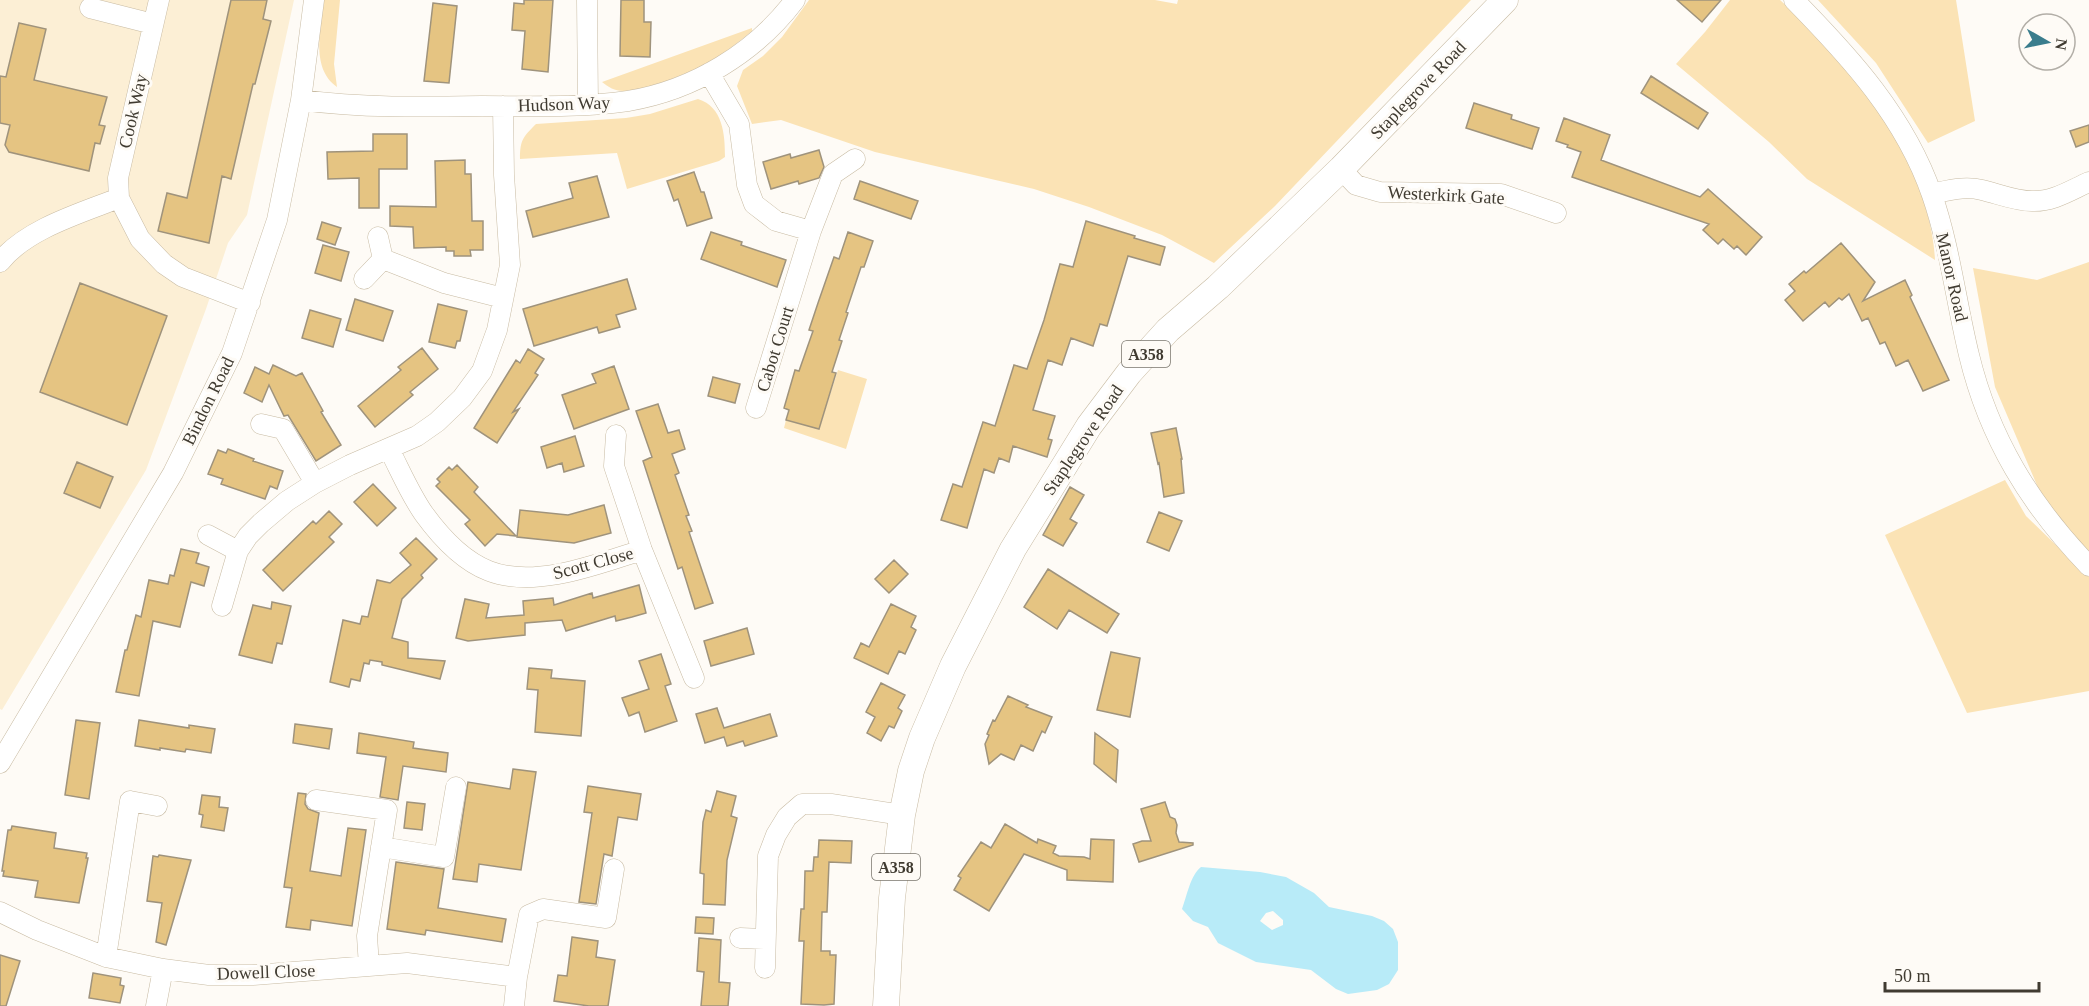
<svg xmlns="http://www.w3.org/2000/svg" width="2089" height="1006" viewBox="0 0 2089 1006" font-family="'Times New Roman',serif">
  <rect width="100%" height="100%" fill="#fefbf6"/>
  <path fill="#fcefd5" d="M0,0H294L247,215L228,243L206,309L146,470L2,710L0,709Z"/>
  <path fill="#fbe3b5" d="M324,0H340L334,64L337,87C310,68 321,28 324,0Z
    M809,0H1155L1177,4L1178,0H1471L1275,206L1214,263L1162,235L1089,207L1034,189L875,152L781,120L752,124L737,86L743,70L763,56L782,37Z
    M1730,0H1780C1804,21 1825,42 1846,66C1853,73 1861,81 1867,90C1900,140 1932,199 1935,260L1807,179L1769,142L1676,64L1705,32Z
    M1818,0H1956L1975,121L1928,143L1876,63Z
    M752,28V31C738,43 723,54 707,63C686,75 646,90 623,91C615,91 608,87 602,82Z
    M698,99C723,107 725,134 725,157L719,161L627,189L617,153L520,159C520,140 523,137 536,124L626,118L650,114Z
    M2089,262V557L2063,528L2039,490L1995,387L1973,268L2037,280Z
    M838,370L867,379L846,449L784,428L786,420L819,429Z
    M2005,480L2026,516L2089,577V691L1967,713L1885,535Z"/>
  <path fill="#b8ebf8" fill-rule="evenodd" d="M1201,867L1260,872L1286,877L1314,893L1329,907L1372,916L1384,921L1393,929L1398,942V970L1389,984L1377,990L1348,994L1336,989L1311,970L1256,962L1218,943L1208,927L1193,921L1182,909C1187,896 1190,876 1201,867ZM1273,911L1283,920V925L1272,930L1260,921L1266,913Z"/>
  <path fill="#e5c482" stroke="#9f937c" stroke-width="1.5" d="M231,0H267L263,19L271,21L255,84H253L231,179L222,176L209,243L158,231L167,193L187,198Z
    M524,0H553L548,72L522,69L525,31L512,30L514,3L524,4Z
    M621,0H644V22H651L650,57L620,56Z
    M1677,0H1721L1702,22Z
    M433,3L457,6L449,83L424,81Z
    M19,23L46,29L34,80L107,97L99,125L105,126L100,144L95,143L89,171L9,152L5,145L10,125L0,123V76L6,77Z
    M1651,76L1708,113L1698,129L1641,93Z
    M1474,103L1512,115L1511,119L1539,128L1532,149L1466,128Z
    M1564,118L1610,135L1601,160L1700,197L1708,189L1762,237L1746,255L1737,246L1734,249L1723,239L1718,244L1703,230L1709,224L1572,177L1581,152L1567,147L1568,145L1556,141Z
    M2089,125V142L2076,147L2070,131Z
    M373,134H407V169H379V208H359V178L328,179L327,152L373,151Z
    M819,150L824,167L819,178L799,184L798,181L771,189L763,162L790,154L791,158Z
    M465,160V174H471L472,221H483V250H470L471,256H454V251H446V247L414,248L413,227L390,226V206L436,207L435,161Z
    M694,172L701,192H704L712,218L687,226L678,199L674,201L667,181Z
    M597,176L609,217L533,237L526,211L573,198L569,183Z
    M860,181L918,201L911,219L854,199Z
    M1086,221L1135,236L1134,238L1165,247L1160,265L1128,256L1107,326L1100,324L1093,346L1071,338L1062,365L1048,360L1033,410L1055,416L1048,439L1052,440L1047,457L1013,446L1009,462L999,458L994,473L984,469L967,528L941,520L953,484L962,487L983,422L995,426L1014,365L1027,369L1044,320L1060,264L1073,267Z
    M322,222L341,228L335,245L317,239Z
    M711,232L742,242L741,245L786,260L777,287L701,259Z
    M848,232L873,241L864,267H861L846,312L848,313L839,340L842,341L832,372L836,373L819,429L786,420L789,410L784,408L795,370L799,371L813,331L809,330L818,303L834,257L839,259Z
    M1841,243L1875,282L1863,301L1905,280L1912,295L1910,297L1949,380L1923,391L1908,360L1896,366L1885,342L1880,344L1868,318L1862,321L1849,294L1842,300L1839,298L1829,307L1825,302L1803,321L1785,300L1795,291L1789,284L1804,271L1806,273Z
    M323,245L349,252L341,281L315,273Z
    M627,279L636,309L616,315L620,327L599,333L597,327L534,346L523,309Z
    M80,283L167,316L127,425L40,392Z
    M355,299L393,311L383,341L346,330Z
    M438,304L467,311L460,341H457L455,348L429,342Z
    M310,310L341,319L333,347L302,338Z
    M422,348L438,369L410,392L413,395L375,427L358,406L401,370L398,367Z
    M528,349L544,359L535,373L538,375L513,412L519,409L497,443L474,428L516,360L520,363Z
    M273,365L296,376L302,373L323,411L321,412L341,445L316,461L288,415L284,416L269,385L262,402L244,393L255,367L269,374Z
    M614,366L629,409L574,429L562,395L596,383L592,374Z
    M713,377L740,384L735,403L708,396Z
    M658,404L668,433L679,430L685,449L672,454L679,473L675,475L689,515L686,516L692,531L689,532L713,603L695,609L682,567L678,569L643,461L652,457L636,411Z
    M1176,428L1182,459H1181L1184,493L1164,497L1159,463L1158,464L1151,433Z
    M575,436L584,466L564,472L562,463L547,468L541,447Z
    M228,449L254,459L253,461L283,471L277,489L270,486L265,499L221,484L223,479L208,474L218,450L226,453Z
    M77,462L113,477L100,508L64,493Z
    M457,465L478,487L474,492L516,536L497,534L485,546L465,524L470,520L436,486L440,482L437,479L449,467L452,470Z
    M373,484L396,508L377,526L354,502Z
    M1070,487L1084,495L1070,519L1077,523L1063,546L1043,535Z
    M604,505L611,533L574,543L517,537L520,510L568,515Z
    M329,511L342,524L329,537L334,542L283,591L263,570L313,521L316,524Z
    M1159,512L1182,521L1169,551L1147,542Z
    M416,538L437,559L421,575L423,578L402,599L392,638L408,642V658L445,661L440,679L382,665V662L370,660L369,664L364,663L360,681L351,679L349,687L330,682L343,620L360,624L362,616L368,617L377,580L390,583L411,565L400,553Z
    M181,549L199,553L196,563L209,567L204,586L191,582L180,627L153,621L139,696L116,692L125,650H127L136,615L141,617L149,580L168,584L170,575L174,576Z
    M894,560L908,574L889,593L875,579Z
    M1048,569L1119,614L1107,633L1069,610L1057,629L1024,607Z
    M639,585L646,613L632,617L616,621L615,616L566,631L562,620L525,623V635L468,641L456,638L465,599L489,604L486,618L524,615L523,601L553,598L554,605L592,593L593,598Z
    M272,602L291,606L282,644L277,643L272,663L239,655L253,605L271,609Z
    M891,604L916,616L911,627L916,630L905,654L899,651L888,674L854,658L861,643L869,647Z
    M747,628L754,654L711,666L704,641Z
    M1111,652L1140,658L1130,717L1097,710Z
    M661,654L671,684L665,686L677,721L645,732L639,712L629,716L622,698L649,689L639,661Z
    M529,668L552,670L551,678L585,681L581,736L535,732L538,690L527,689Z
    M881,683L905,695L898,708L902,711L894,728L889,726L881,741L867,733L875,717L866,712Z
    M1008,696L1028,705L1026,707L1052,717L1045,733L1042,731L1033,751L1021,745L1014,760L1001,754L989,764L985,744L989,735L987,734L993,720L995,721Z
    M717,708L724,728L770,714L777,736L745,746L743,741L727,746L724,737L705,743L696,714Z
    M76,720L100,723L89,799L65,795Z
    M139,720L189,728V725L215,729L211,753L186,749L185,752L160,748V750L135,746Z
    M295,724L332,729L329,749L293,743Z
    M359,733L414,742L413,748L448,753L446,772L403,766L398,800L380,797L386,757L357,753Z
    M1095,733L1118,750L1116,782L1094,764Z
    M513,769L536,772L521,870L479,864L477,882L453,879L468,782L510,789Z
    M588,786L641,794L637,820L618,817L612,856L604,854L596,904L579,902L592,813L584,812Z
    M717,791L736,796L731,816L737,818L727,860L725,905L703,904L704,874L700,873L703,822L706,810L711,812Z
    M298,793L306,794L305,804L308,809L319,813L310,871L341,876L348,828L366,830L352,926L311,920L310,930L286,927L292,888L284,887Z
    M202,795L220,797L219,807L228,808L224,831L201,827L203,815L199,814Z
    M407,802L425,804L422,830L404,828Z
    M1165,802L1170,817L1175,819L1177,825L1176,833L1179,842L1193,843V845L1139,862L1133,844L1142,841H1151L1141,809Z
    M1005,824L1037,843L1038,839L1056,846L1053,853L1059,856L1084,857L1090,859L1091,839L1114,840L1113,882L1067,880V870L1024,854L989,911L954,890L961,878L958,876L981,842L991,848Z
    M12,826L56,833L54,848L87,853L86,858H88L79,903L35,897L38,881L3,876L4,871H2L8,830H11Z
    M819,840L852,841L851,863L829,862L827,912H822L821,951H830V955H836L834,1004L824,1005L801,1004L804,941H799L801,909H804L805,871H813L814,857H818Z
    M159,855L191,860L166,945L156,942L162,903L147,901L153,856L158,857Z
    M396,862L444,869L438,908L506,919L502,942L426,930L425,935L387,929Z
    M696,917L714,918L713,934L695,933Z
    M572,937L598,941L596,957L615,960L608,1006H589L554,1001L558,975L567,976Z
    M699,938L721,940L719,982L730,983L728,1006H701L704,972L697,971Z
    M0,955L20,961L6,1006H0Z
    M93,973L121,978L120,985L124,986L120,1003L89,998Z"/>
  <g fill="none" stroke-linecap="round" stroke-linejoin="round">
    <defs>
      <path id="minor" d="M587,0L588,105
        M1794,0C1851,58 1905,117 1932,195C1950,247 1956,302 1969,355C1989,438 2030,505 2089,566
        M90,8L153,24
        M709,73L739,124L747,185L754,204L776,221L811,231
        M301,100C361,108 422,107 482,106C530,106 580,108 628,101C694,90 755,53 795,0
        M1341,169L1356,185L1380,192L1501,194L1556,213
        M1932,194C1948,190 1965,186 1982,190C1999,194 2015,201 2032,201C2053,202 2071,190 2089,182
        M119,198L118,178L159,0
        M378,237L383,259L444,283L503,298
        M0,262C26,229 81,213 119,198L140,239L164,264L183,277L250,303
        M364,279L383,259
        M756,408L811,231L833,174L855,159
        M261,424L283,429L315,483
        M616,435L614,466L642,550L694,678
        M389,449C400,470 410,494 424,514C440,536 463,561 489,571C535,589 598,564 642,550
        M208,535L238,551
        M222,606L238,551L248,536L261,523L287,501L315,483L350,465L417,436L437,422L462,398L482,371L497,330L510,265L504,175L503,106
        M0,763L173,473L232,353L277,220L301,100L314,0
        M316,800L387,810L367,936L369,966
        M381,847L444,857L456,787
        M0,912L37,930L106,957L163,969L209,975H253L407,963L517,977L529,915L543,909L606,918L614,869
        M740,938L765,939
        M106,957L130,801L157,806
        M765,968L768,856L776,835L787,817L802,804H831L902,815
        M156,1006L163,969
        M514,1006L517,977"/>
      <path id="major" d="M886,1006L892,898L902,815L911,771L922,738L953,666L1013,549L1089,426L1129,373L1168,330L1218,287L1341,169L1505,0"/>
    </defs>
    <use href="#minor" stroke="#c8bba3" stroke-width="21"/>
    <use href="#major" stroke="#c8bba3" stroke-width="27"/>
    <use href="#minor" stroke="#fff" stroke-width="20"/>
    <use href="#major" stroke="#fff" stroke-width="26"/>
  </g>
  <g text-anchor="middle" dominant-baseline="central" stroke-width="6" stroke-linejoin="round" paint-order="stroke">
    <g fill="#fefbf6" stroke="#79756c" stroke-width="1.5">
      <rect x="1122" y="341" width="48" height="26" rx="4.5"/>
      <rect x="872" y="854" width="48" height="26" rx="4.5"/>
    </g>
    <g font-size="16" font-weight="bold" fill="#403b31">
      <text x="1146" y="354">A358</text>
      <text x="896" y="867">A358</text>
    </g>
    <g font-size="18" fill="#403b31" stroke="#fefbf6">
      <text transform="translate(1418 90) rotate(-46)">Staplegrove Road</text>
      <text transform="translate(564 104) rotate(-2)">Hudson Way</text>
      <text transform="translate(133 111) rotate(-77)">Cook Way</text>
      <text transform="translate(1446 195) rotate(3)">Westerkirk Gate</text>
      <text transform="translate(1952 277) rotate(77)">Manor Road</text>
      <text transform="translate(775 349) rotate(-73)">Cabot Court</text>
      <text transform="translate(208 401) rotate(-64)">Bindon Road</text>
      <text transform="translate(1083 440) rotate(-56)">Staplegrove Road</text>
      <text transform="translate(593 563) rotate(-15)">Scott Close</text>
      <text transform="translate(266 972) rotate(-2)">Dowell Close</text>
    </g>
  </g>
  <g transform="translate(2047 42) rotate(99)"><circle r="28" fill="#fefbf6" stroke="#b2aea7" stroke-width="1.5"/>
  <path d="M0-4.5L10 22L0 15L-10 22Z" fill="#3a7d8d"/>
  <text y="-9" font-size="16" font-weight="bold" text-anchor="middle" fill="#403b31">N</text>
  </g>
  <path d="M1885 982v9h154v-9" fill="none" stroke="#403b31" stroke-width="3"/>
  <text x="1894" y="982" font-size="18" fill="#403b31" stroke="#fefbf6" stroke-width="4.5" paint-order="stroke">50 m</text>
</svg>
